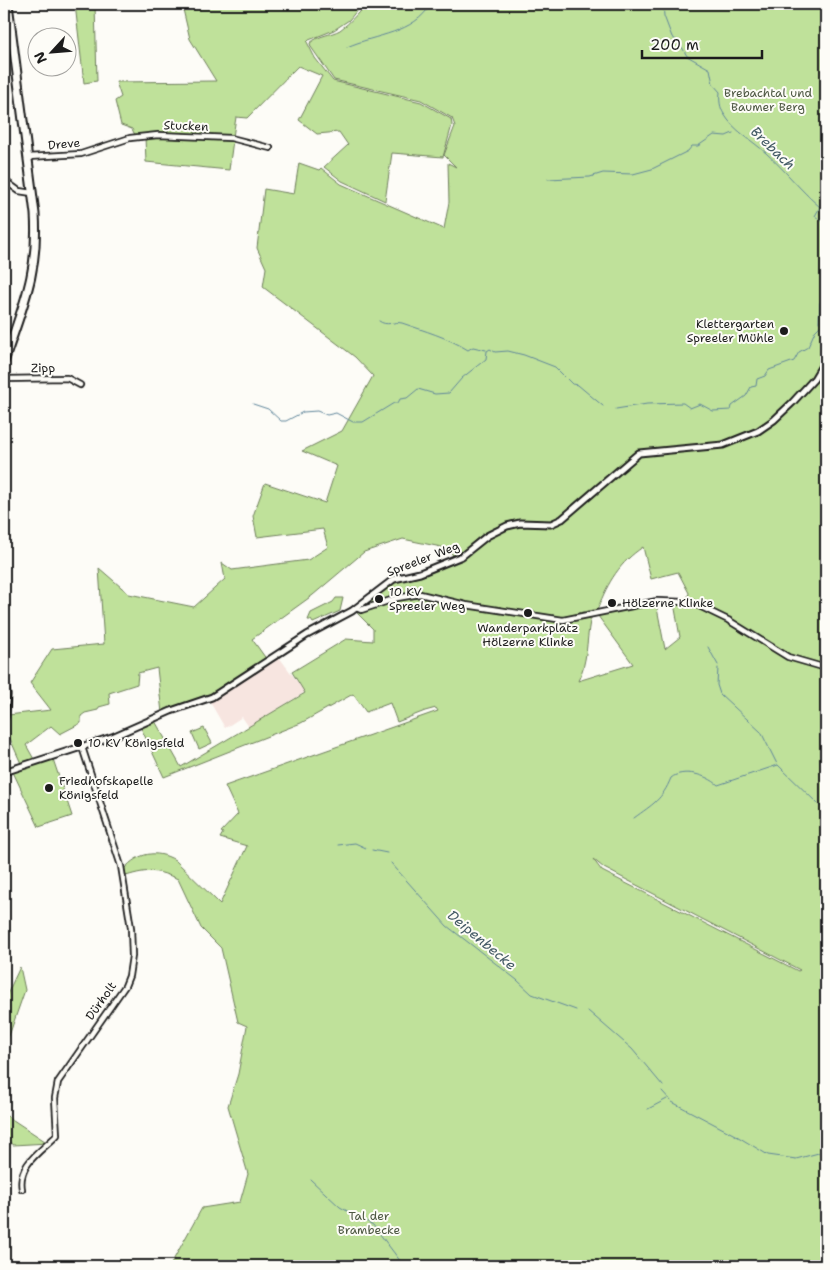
<svg xmlns="http://www.w3.org/2000/svg" width="830" height="1270" viewBox="0 0 830 1270" font-family="'Shantell Sans',sans-serif">
  <rect width="100%" height="100%" fill="#fdfcf7"/>
  <filter id="ink" filterUnits="userSpaceOnUse"><feTurbulence type="fractalNoise" baseFrequency=".02" numOctaves="2"/><feDisplacementMap in="SourceGraphic" scale="10" xChannelSelector="R" yChannelSelector="G"/><feConvolveMatrix kernelMatrix="1 2 1 2 8 2 1 2 1" color-interpolation-filters="sRGB"/></filter>
  <g filter="url(#ink)">
    <path fill="#f7e5e0" d="M279,657L305,692L249,727L242,717L225,728L210,702Z"/>
    <path fill="#bfe19a" stroke="#6e7e5b" fill-rule="evenodd" d="M75,4H95L97,81L84,83Z
      M157,4H362L349,20L334,30L309,40L307,42L315,58L333,81L421,102L451,119L452,125L443,157L392,153L385,201L342,181L324,167L348,145L339,132L317,134L299,120L322,76L298,66L247,118L236,117L233,137L135,135L132,129L121,125L115,101L121,97L116,82L216,81L190,39L182,5Z
      M366,4H826V356L813,378L768,424L814,379L826,359V667L790,656L745,627L695,602L687,601L689,593L678,572L651,579L643,547C620,562 608,582 598,608C596,613 591,616 590,621C586,643 588,661 578,681L633,664L598,616L656,603L665,649L680,637L674,603C720,608 751,643 792,660C803,665 815,666 826,669V1266H170L202,1208L240,1202L248,1174L228,1106L238,1074L247,1026L238,1022L221,948L201,928L178,879C157,870 149,869 126,876L124,869C138,853 156,849 175,860L220,904L247,846L220,838L223,833L221,832L238,814L225,786L438,711L436,708L425,711L397,722L390,703L366,712L353,694L301,723L164,777L141,728L155,721L181,767L305,693L292,672L346,639L373,641V629L356,612L395,581L463,557L488,538L504,529L537,525L535,520C518,521 501,523 486,532C474,539 467,550 454,556L446,548L403,539L364,552L313,595L252,639L267,660L208,696L162,713L157,668L138,673L137,684L109,693L110,704L99,707L98,710L85,713L81,716V723L60,734L51,726L26,745L35,761L26,767L53,759L72,816L39,827L13,772L23,768L4,725L8,715L51,710L30,683L52,649L104,644L99,568L129,594L194,607L225,579L222,563L232,570L308,560L328,547L323,529L257,537L253,516L265,483L325,503L337,466L302,451L342,431L373,376L355,357L263,287L266,268L257,248L264,189L294,194L299,163L319,170L321,168L341,184L444,229L449,202L448,163L456,167L444,155L455,126L452,118L421,100L334,80L311,47L310,43C319,35 331,35 340,30C350,23 358,13 366,4ZM593,859L604,868L800,970L798,971L602,871Z
      M158,136L233,140L229,170L146,162L145,137Z
      M336,598H343L340,611L313,623L311,620H308L311,613L333,602Z
      M204,728L212,743L199,749L192,733Z
      M20,967L25,990L4,1050V1001Z
      M4,1114L48,1143L13,1145L4,1138Z"/>
    <g fill="none" stroke-linecap="round" stroke-linejoin="round">
      <path stroke="#60869b" stroke-width="1" d="M663,4L664,16L672,37L679,42L687,56L710,69L713,84L720,92C719,100 720,108 724,114C734,131 752,140 766,153C785,170 800,190 820,207
        M347,47C376,34 414,34 431,4
        M548,179L590,177L603,173L633,174L652,169L688,151L692,146H698L714,135L726,136L733,133
        M826,205L820,207L815,216L826,224
        M379,321C387,327 394,321 402,323C425,331 447,337 468,350L473,347L486,350
        M819,322L820,303L826,290
        M253,404L268,409L281,421H286L303,412L317,411L327,415L336,413L353,422H363L394,403H398L400,399L407,398L418,389L435,394L449,393L462,378L486,359L487,351L490,349L495,352L508,351L524,355L555,367L572,384L578,385L603,406
        M616,409L647,404L683,403L690,408L700,404L713,411L731,410L732,406L746,396L751,387L756,386L757,379L765,376L769,370L794,361L799,352L808,347L815,331L820,326
        M708,647L718,665
        M718,668L717,685L720,694L761,732L777,764
        M634,818C653,804 662,800 671,778C683,768 707,775 718,785L778,765L819,805L826,808
        M338,845L355,843L366,848
        M372,850L387,853
        M391,863L447,926L517,980L532,994L576,1010
        M588,1011L632,1049L663,1086
        M662,1091L672,1102L735,1135L768,1155L796,1159L826,1151
        M648,1109L667,1099
        M311,1180L340,1207L373,1225L404,1266"/>
      <defs>
        <path id="minor" d="M28,157L81,154L130,138L158,135L231,138L270,148
          M4,180L19,191L32,193
          M4,379L67,378L80,385
          M356,608L361,610L397,598L420,594L466,605L563,620L657,601L685,602L695,604L728,620L788,657L826,668
          M22,1189C17,1164 43,1150 57,1135L55,1098L58,1082L125,986L129,976L132,956L131,928L121,866L82,747"/>
        <path id="tertiary" d="M4,772L112,737L171,711L212,697L307,635L352,611L394,579L420,573L462,556L487,536L507,526L520,523L551,524L562,519L639,453L723,445L758,431L774,420L792,403L814,379L826,359"/>
        <path id="primary" d="M4,362C22,307 39,274 35,214L8,4
          M4,680L6,695L4,717"/>
      </defs>
      <use href="#minor" stroke="#1c1c1c" stroke-width="8"/>
      <use href="#tertiary" stroke="#1c1c1c" stroke-width="9"/>
      <use href="#primary" stroke="#1c1c1c" stroke-width="11"/>
      <use href="#minor" stroke="#fdfcf7" stroke-width="4.5"/>
      <use href="#tertiary" stroke="#fdfcf7" stroke-width="5"/>
      <use href="#primary" stroke="#fdfcf7" stroke-width="7"/>
    </g>
  </g>
  <g fill="#1c1c1c" stroke="#fdfcf7" stroke-width="2">
    <circle cx="784" cy="331" r="5"/>
    <circle cx="379" cy="599" r="5"/>
    <circle cx="612" cy="603" r="5"/>
    <circle cx="528" cy="613" r="5"/>
    <circle cx="78" cy="743" r="5"/>
    <circle cx="49" cy="788" r="5"/>
  </g>
  <g text-anchor="middle" dominant-baseline="central" stroke-width="4" stroke-linejoin="round" paint-order="stroke">
    <g font-size="12" fill="#4d5742" stroke="#fdfcf7">
      <text x="768" y="93">Brebachtal und<tspan x="768" dy="14">Baumer Berg</tspan></text>
      <text x="369" y="1216">Tal der<tspan x="369" dy="14">Brambecke</tspan></text>
    </g>
    <g font-size="12" fill="#1c1c1c" stroke="#fdfcf7">
      <text transform="translate(186 126) rotate(2)">Stucken</text>
      <text transform="translate(64 144) rotate(-5)">Dreve</text>
      <text transform="translate(43 368) rotate(-1)">Zipp</text>
      <text transform="translate(423 559) rotate(-21)">Spreeler Weg</text>
      <text transform="translate(101 1001) rotate(-55)">Dürholt</text>
    </g>
    <g font-size="12" fill="#1c1c1c" stroke="#fdfcf7" text-anchor="start">
      <text x="774" y="324" text-anchor="end">Klettergarten<tspan x="774" dy="14">Spreeler Mühle</tspan></text>
      <text x="389" y="592">10 KV<tspan x="389" dy="14">Spreeler Weg</tspan></text>
      <text x="622" y="603">Hölzerne Klinke</text>
      <text x="528" y="628" text-anchor="middle">Wanderparkplatz<tspan x="528" dy="14">Hölzerne Klinke</tspan></text>
      <text x="88" y="743">10 KV Königsfeld</text>
      <text x="59" y="781">Friedhofskapelle<tspan x="59" dy="14">Königsfeld</tspan></text>
    </g>
    <g font-size="14" font-style="italic" fill="#445a66" stroke="#fdfcf7">
      <text transform="translate(773 148) rotate(44)">Brebach</text>
      <text transform="translate(482 940) rotate(40)">Deipenbecke</text>
    </g>
  </g>
  <rect width="830" height="1270" fill="none" stroke="#fdfcf7" stroke-width="20"/>
  <rect x="10" y="10" width="810" height="1250" fill="none" stroke="#1c1c1c" stroke-width="2" filter="url(#ink)"/>
  <g transform="translate(52 52) rotate(244)"><circle r="24" fill="#fdfcf7" stroke="#a3a29f"/>
  <path d="M0-4L9 19L0 12L-9 19Z" fill="#1c1c1c"/>
  <text y="-8" font-size="14" font-weight="bold" text-anchor="middle" fill="#1c1c1c">N</text>
  </g>
  <path d="M642 50v8h120v-8" fill="none" stroke="#1c1c1c" stroke-width="2.5"/>
  <text x="650" y="50" font-size="15" fill="#1c1c1c" stroke="#fdfcf7" stroke-width="4" paint-order="stroke">200 m</text>
</svg>
